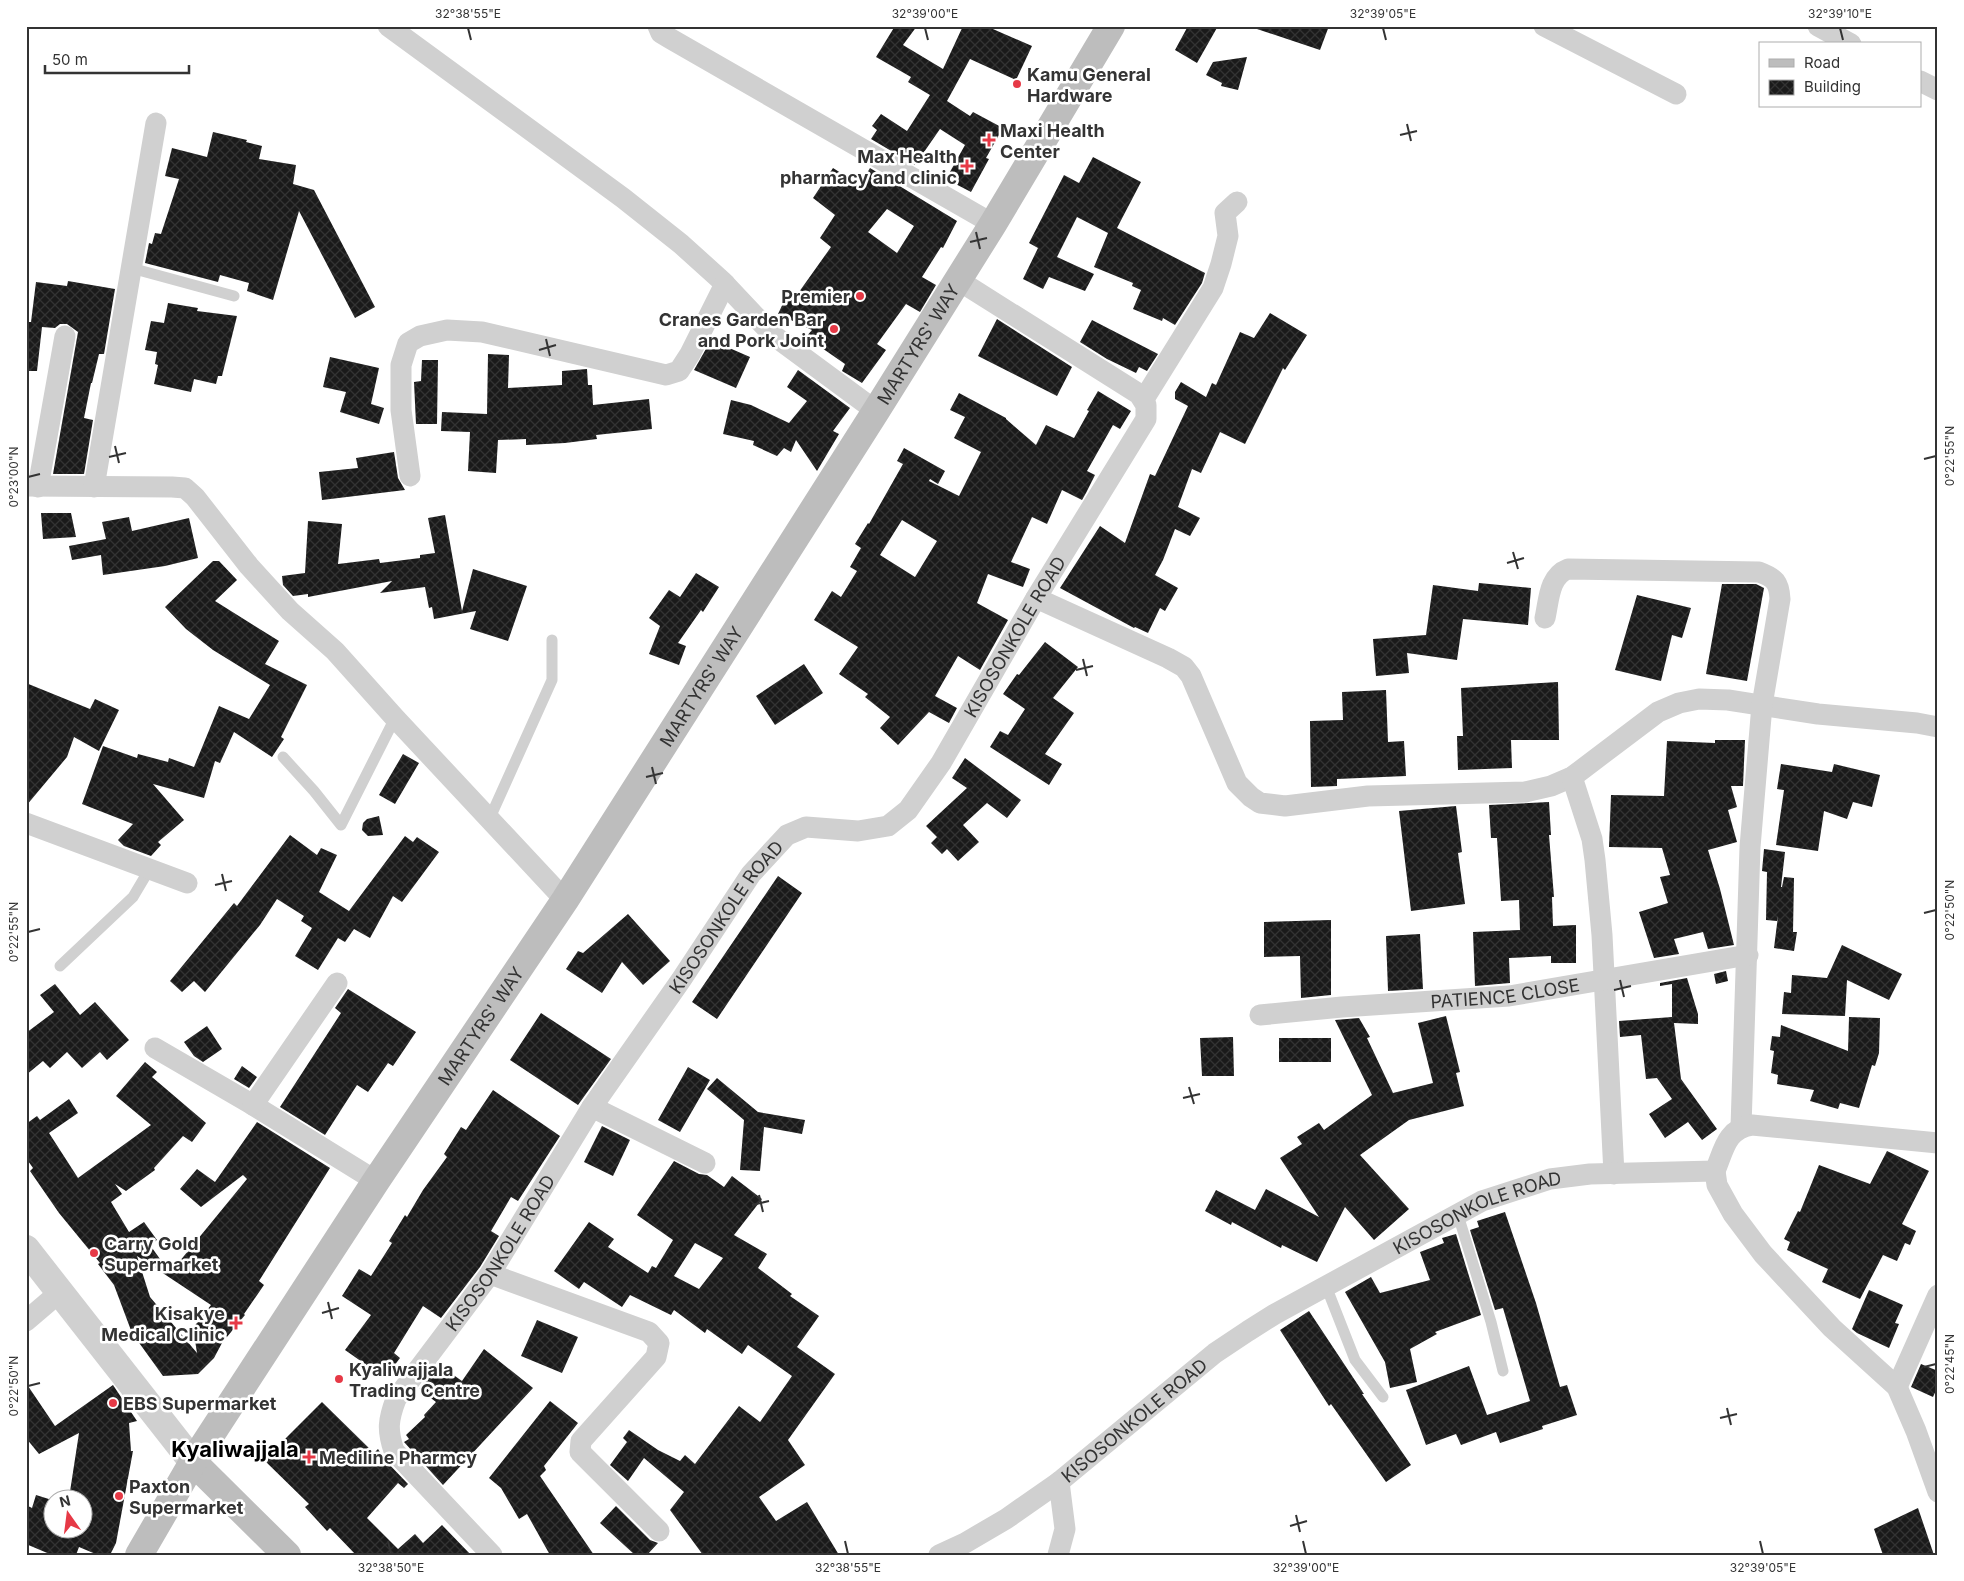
<svg xmlns="http://www.w3.org/2000/svg" width="1964" height="1581" viewBox="0 0 1964 1581" font-family="Inter,sans-serif">
  <defs>
    <pattern id="building-cross-hatch" width="8" height="8" patternUnits="userSpaceOnUse" patternTransform="scale(1.25)"><rect width="8" height="8" fill="#1a1a1a"/><path d="M0 0l8 8M0 8l8-8" fill="none" stroke="#333"/></pattern>
  </defs>
  <rect width="100%" height="100%" fill="#fff"/>
  <path fill="url(#building-cross-hatch)" fill-rule="evenodd" d="M895,26H917L903,45L943,69L963,26H986L1032,46L1016,80L970,59L947,101L970,116L973,112L1003,128L986,158L989,159L971,192L946,179L965,145L940,129L915,165L871,139L877,130L872,126L881,114L907,131L930,95L908,82L911,77L876,57Z
    M1188,26H1218L1197,63L1175,50Z
    M1257,26H1329L1320,50L1257,29Z
    M1247,57L1238,90L1221,86L1222,83L1206,75L1213,62Z
    M213,132L247,140L246,142L262,146L259,159L296,165L293,184L314,190L375,307L355,318L299,211L273,300L247,291L249,283L220,275L218,282L145,263L149,243L152,244L155,233L161,234L179,179L165,176L172,148L207,157Z
    M1093,157L1141,182L1117,228L1205,273L1202,283L1175,325L1163,318L1162,321L1133,309L1141,290L1132,286L1133,283L1094,267L1108,233L1077,217L1057,257L1094,274L1085,291L1049,277L1043,289L1023,279L1038,248L1029,243L1064,175L1079,183Z
    M833,168L860,185L870,168L957,221L943,248L941,247L922,277L936,285L920,312L906,304L877,344L886,350L862,383L842,371L845,364L806,337L812,330L778,314L787,295L794,299L831,247L820,238L835,215L813,198ZM887,209L914,226L897,253L868,232Z
    M68,281L115,289L104,354H99L92,383H91L84,418L93,420L84,474H53L78,332L67,324H60L55,328L42,327L37,371H26V322H31L36,282L67,286Z
    M168,303L198,308L197,311L237,316L222,376H218L216,384L194,379L191,392L154,384L158,365L155,364L157,352L145,350L151,321L164,323Z
    M1270,313L1307,335L1285,370L1283,368L1245,444L1220,432L1201,473L1192,469L1178,507L1200,518L1190,536L1175,529L1163,560L1155,575L1178,588L1165,611L1160,608L1148,633L1135,627L1134,628L1060,588L1100,526L1125,543L1150,474L1155,476L1188,406L1175,399V392L1181,382L1206,397L1212,383L1216,385L1240,332L1254,338Z
    M997,319L1072,367L1057,396L978,356Z
    M1092,320L1158,354L1147,371L1139,367L1136,373L1107,359L1080,342Z
    M711,340L750,357L736,388L694,370Z
    M488,354L509,355L508,388L562,385V371L587,369L588,385H592L593,405L649,399L652,429L596,435L597,439L565,443L526,445V439L498,440L496,473L468,471L470,432L441,431L442,412L487,414Z
    M330,357L379,368L371,404L384,408L379,424L340,412L346,392L323,387Z
    M422,360H438L437,424H416L414,382L421,381Z
    M798,370L850,408L833,431L839,434L817,471L796,440L791,452L784,448L777,456L753,445L754,441L723,434L731,400L751,405L789,423L807,401L787,387Z
    M1098,391L1131,411L1120,429L1113,425L1087,471L1095,475L1086,493L1082,500L1062,490L1047,524L1032,517L1011,562L1030,569L1023,587L988,574L977,603L1008,620L980,670L958,656L935,696L957,708L949,723L929,712L898,745L880,728L890,717L865,697L868,694L839,674L858,647L814,620L832,591L841,597L857,571L850,567L861,548L855,544L868,523L869,524L903,464L897,461L904,448L945,471L938,484L930,479L929,481L959,496L981,452L954,438L965,417L950,410L959,393L1006,418V419L1036,445L1046,425L1074,438L1089,411L1087,410ZM902,520L937,541L915,577L880,555Z
    M394,452L398,478L405,490L322,500L319,472L358,468L356,458Z
    M41,513H71L76,537L43,539Z
    M445,515L462,611L473,569L527,586L508,641L470,629L476,611L434,619L432,607L429,608L425,587L380,593L392,581L308,597V594L293,596L283,585L282,576L305,573L308,521L342,524L338,564L379,559L380,563L420,558V555L435,553L428,518Z
    M129,517L132,531L189,518L198,558L165,566L103,575L101,555L72,560L69,546L106,539L102,522Z
    M213,561H219L237,580L215,601L279,641L265,664L307,685L281,737L284,739L272,757L234,732L220,763L215,761L204,798L153,784L184,820L158,842L161,845L151,856L124,846L118,840L133,824L82,804L103,746L137,758L138,754L168,762L169,758L194,767L219,706L249,719L270,685L213,650L186,629L165,607Z
    M696,573L719,587L703,612L701,610L678,643L686,646L679,665L649,654L660,626L649,618L669,590L680,597Z
    M1479,583L1531,588L1528,625L1463,619L1457,660L1407,653L1409,673L1376,676L1373,639L1426,635L1433,585L1478,591Z
    M1722,584H1756L1764,588L1747,681L1706,674Z
    M1637,595L1691,608L1682,638L1672,635L1661,681L1615,670Z
    M1045,642L1078,667L1053,698L1074,713L1045,754L1062,764L1049,785L990,747L1000,731L1008,735L1025,709L1003,694L1017,674L1019,675Z
    M804,664L823,693L775,725L756,696Z
    M1558,682L1559,740H1511L1512,768L1458,770L1457,736H1463L1461,688Z
    M26,683L90,709L95,699L119,710L99,751L74,737L67,757L26,806Z
    M1386,690L1388,742L1404,741L1406,776L1337,779V786L1311,787L1310,721L1343,720L1342,692Z
    M1715,740H1745L1743,786H1731L1737,807L1728,810L1737,842L1708,850L1720,889L1734,945L1708,949L1703,932L1674,939L1679,954L1654,958L1639,912L1668,903L1660,877L1670,875L1662,848L1609,847L1611,795L1664,796L1667,741L1715,743Z
    M403,754L419,763L395,804L379,795Z
    M965,758L1021,800L1007,818L987,803L963,825L979,842L958,861L947,849L942,854L931,843L937,837L926,826L967,788L952,778Z
    M1781,764L1832,772L1834,764L1880,775L1872,807L1853,802L1847,819L1824,811L1818,851L1776,845L1784,790L1777,789Z
    M1549,802L1551,835H1549L1554,897H1552L1553,926L1576,925V963H1551V956L1509,958L1510,983L1475,986L1473,932L1520,930L1519,900L1501,901L1497,838H1491L1489,805Z
    M1456,806L1462,852L1458,853L1465,904L1411,911L1399,811Z
    M379,816L383,835L368,836L362,830L363,823L367,819Z
    M290,835L317,855L321,848L337,855L319,892L349,911L405,836L413,842L417,837L439,852L402,902L393,896L370,938L354,929L345,942L338,938L318,970L295,956L312,928L301,921L304,916L277,899L260,925L205,992L194,981L182,992L170,981L234,903L237,906Z
    M1764,849L1785,852L1781,887H1782L1784,877L1794,878L1793,932H1797L1794,951L1774,948L1778,916L1777,921L1766,920L1767,872L1762,871Z
    M778,876L802,893L717,1019L692,1002Z
    M628,914L670,961L643,985L622,962L602,993L566,969L578,951L583,953Z
    M1331,920V995L1301,998L1300,956L1264,957V922Z
    M1420,934L1423,989L1388,991L1386,936Z
    M1842,945L1902,974L1889,1000L1847,980L1845,1016L1782,1014L1784,992L1791,993L1792,975L1827,978Z
    M1726,971L1728,981L1716,984L1714,974Z
    M1687,978L1698,1014V1024L1674,1023L1681,1079L1717,1129L1702,1140L1688,1122L1665,1138L1649,1114L1672,1099L1657,1078L1646,1079L1641,1035L1620,1037L1619,1021L1672,1017V984L1660,986V983Z
    M55,984L80,1015L95,1002L129,1040L107,1060L100,1052L82,1068L67,1052L50,1068L43,1061L26,1075V1033L54,1012L40,995Z
    M348,989L416,1032L393,1066L388,1063L368,1092L357,1085L325,1135L280,1107L341,1013L335,1008Z
    M541,1013L611,1059L578,1105L510,1060Z
    M1446,1016L1460,1072L1456,1073L1464,1106L1409,1120L1360,1155L1409,1209L1374,1240L1345,1207L1317,1262L1282,1245L1281,1248L1232,1222L1231,1225L1205,1211L1216,1190L1255,1210L1266,1189L1319,1217L1280,1158L1302,1144L1297,1137L1319,1123L1324,1130L1372,1095L1335,1020L1359,1018L1370,1037L1367,1038L1393,1093L1433,1083L1418,1023Z
    M1849,1017L1880,1018L1879,1053L1875,1066L1872,1065L1859,1108L1840,1103L1838,1109L1810,1101L1814,1090L1777,1084L1778,1075L1771,1073L1774,1051L1770,1050L1772,1036L1780,1037L1781,1025L1848,1051Z
    M207,1026L222,1049L203,1062L194,1056L184,1042Z
    M1233,1037L1234,1076H1202L1200,1038Z
    M1279,1038H1331V1062H1279Z
    M145,1062L157,1072L152,1077L206,1123L192,1142L183,1136L154,1168L155,1170L126,1191L115,1184L122,1194L111,1202L129,1232L144,1222L157,1240L150,1245L170,1273L247,1179L243,1175L201,1207L180,1189L197,1169L215,1182L257,1122L330,1168L259,1281L264,1285L244,1314L245,1315L222,1343L214,1358L198,1374L163,1376L132,1333L114,1285L98,1264L100,1263L59,1213L30,1171L33,1168L26,1158V1124L37,1116L40,1120L69,1099L78,1113L49,1133L78,1178L151,1125L116,1096ZM137,1256L211,1305L193,1328L197,1353L150,1297Z
    M242,1066L257,1077L249,1088L234,1079Z
    M688,1067L710,1080L680,1132L658,1120Z
    M717,1078L758,1112L805,1120L802,1134L764,1127L760,1171L740,1170L744,1120L707,1089Z
    M493,1090L560,1136L518,1201L511,1197L491,1231L499,1236L480,1267L441,1318L423,1306L394,1353L400,1358L385,1378L345,1350L371,1315L342,1296L359,1269L371,1276L392,1243L389,1241L405,1215L407,1217L423,1190L447,1157L444,1154L461,1127L466,1130Z
    M602,1126L630,1140L613,1176L584,1162Z
    M1887,1151L1929,1171L1902,1224L1916,1231L1910,1245L1905,1243L1897,1261L1883,1255L1860,1299L1822,1282L1828,1269L1787,1250L1790,1242L1784,1239L1798,1211L1800,1212L1819,1165L1870,1184Z
    M674,1161L699,1174L707,1175L724,1187L732,1176L762,1199L734,1235L767,1254L758,1268L792,1294L790,1296L819,1316L797,1347L835,1374L788,1440L805,1465L759,1497L776,1521L807,1502L839,1555H703L670,1510L684,1492L644,1458L628,1481L610,1465L627,1442L623,1438L629,1430L658,1450L680,1461L685,1455L695,1464L739,1406L760,1422L792,1376L748,1345L742,1354L707,1329L705,1333L674,1310L671,1315L630,1295L622,1307L584,1282L579,1289L554,1271L589,1222L614,1239L608,1247L648,1273L652,1266L656,1268L673,1240L637,1215ZM695,1243L723,1258L699,1289L674,1276Z
    M1505,1212L1536,1303L1560,1387L1567,1385L1577,1415L1542,1426L1543,1429L1500,1443L1496,1432L1461,1445L1456,1434L1426,1445L1406,1390L1469,1366L1487,1415L1530,1401L1503,1308L1495,1310L1470,1230L1479,1227L1477,1221Z
    M1456,1234L1481,1315L1435,1332L1437,1334L1410,1349L1417,1382L1390,1388L1385,1362L1345,1292L1371,1277L1380,1293L1430,1280L1420,1252L1444,1243L1442,1238Z
    M1869,1290L1903,1305L1895,1323L1899,1324L1889,1348L1857,1333L1852,1329Z
    M1309,1311L1364,1394H1362L1411,1465L1386,1482L1331,1404L1329,1406L1280,1330Z
    M537,1320L578,1337L562,1373L521,1356Z
    M484,1349L533,1388L443,1485L404,1442L409,1439L406,1435L425,1417L424,1415L436,1402L419,1389L438,1364L462,1381Z
    M1921,1364L1938,1371V1386L1933,1397L1911,1387Z
    M26,1383L55,1426L113,1385L137,1421L129,1423L131,1451H133L116,1543L110,1555H98L79,1547L76,1555H52L26,1544V1505L32,1508L36,1495L52,1500V1528H82V1498H69L79,1433L39,1454L26,1438Z
    M550,1401L578,1423L544,1466L546,1470L540,1476L594,1555H550L527,1514L519,1519L501,1488L489,1478Z
    M322,1402L374,1453L378,1449L385,1460L408,1484L404,1488L398,1483L367,1518L398,1549L415,1534L423,1543L442,1525L471,1555H356L330,1528L327,1531L305,1507L309,1504L264,1460Z
    M616,1506L650,1540L658,1543L647,1555H635L600,1523Z
    M1918,1508L1934,1555H1883L1874,1529Z"/>
  <g fill="none" stroke-linecap="round" stroke-linejoin="round">
    <path stroke="#d0d0d0" stroke-width="11" d="M131,268L234,296
      M283,757L314,791L341,825L395,718
      M489,820L552,680V640
      M60,966L133,897L149,870
      M1458,1215L1491,1322L1503,1371
      M1326,1286L1355,1360L1383,1397"/>
    <g stroke="#d0d0d0" stroke-width="21">
      <path d="M388,26L623,198L681,244L722,281L773,335L876,411"/>
      <path d="M658,26L661,33L671,39L993,224"/>
      <path d="M1544,26L1676,94"/>
      <path d="M1818,26L1851,44"/>
      <path d="M1920,81L1938,90"/>
      <path d="M1144,399L1213,288L1221,264L1228,236L1225,213L1237,202"/>
      <path d="M410,476L401,410V365L408,343L420,336L447,330L482,332L666,375L679,371L690,354L725,284"/>
      <path d="M26,486L172,487L185,488L195,497L249,566L290,611L335,651L395,718L565,900"/>
      <path d="M38,487L65,336"/>
      <path d="M94,487L156,123"/>
      <path d="M1036,598L1168,658L1184,667L1191,676L1237,783L1251,797L1260,803L1285,806L1368,796L1525,792L1551,786L1572,777L1658,712L1679,703L1699,699L1728,700L1818,714L1917,723L1938,727"/>
      <path d="M1545,618C1549,600 1549,576 1568,569L1759,572C1775,578 1779,582 1780,599L1762,705L1750,847L1741,1127"/>
      <path d="M1572,777L1592,839L1595,860L1602,935L1614,1174"/>
      <path d="M26,823L187,883"/>
      <path id="s1" d="M1260,1015L1342,1007L1509,996L1748,955"/>
      <path d="M155,1048L253,1105L376,1181"/>
      <path d="M253,1105L337,983"/>
      <path d="M592,1107L705,1163"/>
      <path d="M1715,1171C1724,1150 1726,1129 1752,1125L1938,1143"/>
      <path d="M490,1274L649,1332L659,1343L656,1357L581,1441L580,1452L659,1531"/>
      <path d="M26,1321L60,1292"/>
      <path d="M1897,1387L1938,1295"/>
      <path id="s2" d="M492,1555L394,1451C387,1430 388,1420 396,1399L490,1274L592,1107L681,980L751,874L787,835L806,827L858,831L888,826L908,810L941,763L1036,598L1146,419V405L1139,394L958,280"/>
      <path id="s3" d="M939,1555L965,1543L1006,1519L1059,1482L1215,1353L1248,1331L1275,1314L1482,1201L1550,1179L1590,1174L1715,1171L1717,1185L1733,1214L1763,1254L1832,1328L1897,1387L1916,1431L1938,1492"/>
      <path d="M1058,1555L1065,1529L1059,1482"/>
    </g>
    <path stroke="#d0d0d0" stroke-width="28" d="M26,1249L193,1462"/>
    <g stroke="#bdbdbd" stroke-width="28">
      <path d="M193,1462L287,1555"/>
      <path id="s4" d="M139,1555L193,1462L376,1181L565,900L876,411L993,224L1111,26"/>
    </g>
  </g>
  <path fill="none" stroke="#333" stroke-width="2" d="M468,28L471,40M925,28L928,40M1383,28L1386,40M1840,28L1843,40M1407,124L1411,141M1400,135L1417,131M976,232L980,249M970,242L987,238M546,339L550,356M539,350L556,345M115,446L119,463M109,457L126,453M1924,459L1936,456M28,477L40,474M1513,552L1518,569M1507,563L1524,558M1083,659L1087,676M1076,670L1093,666M652,767L656,784M646,777L663,773M222,874L226,891M215,885L232,881M1924,913L1936,910M28,932L40,929M1620,980L1624,997M1614,990L1631,986M1189,1087L1194,1104M1183,1098L1200,1094M759,1195L763,1212M752,1205L769,1201M328,1302L332,1319M322,1313L339,1308M1924,1367L1936,1364M28,1386L40,1383M1727,1408L1731,1425M1720,1418L1737,1414M1296,1515L1300,1532M1290,1526L1307,1521M388,1541L391,1554M845,1541L848,1554M1303,1541L1306,1554M1760,1541L1763,1554"/>
  <g fill="#e63946" stroke="#fff" stroke-width="2">
    <circle cx="1017" cy="84" r="5"/>
    <path d="M986.5 132.5h5v5h5v5h-5v5h-5v-5h-5v-5h5z"/>
    <path d="M964.5 158.5h5v5h5v5h-5v5h-5v-5h-5v-5h5z"/>
    <circle cx="860" cy="296" r="5"/>
    <circle cx="834" cy="329" r="5"/>
    <circle cx="94" cy="1253" r="5"/>
    <path d="M233.5 1315.5h5v5h5v5h-5v5h-5v-5h-5v-5h5z"/>
    <circle cx="339" cy="1379" r="5"/>
    <circle cx="113" cy="1403" r="5"/>
    <path d="M306.5 1449.5h5v5h5v5h-5v5h-5v-5h-5v-5h5z"/>
    <circle cx="119" cy="1496" r="5"/>
  </g>
  <g text-anchor="middle" dominant-baseline="central" stroke-width="5" stroke-linejoin="round" paint-order="stroke">
    <g font-size="18" font-weight="bold" fill="#333" stroke="#fff" text-anchor="start">
      <text x="1027" y="74">Kamu General<tspan x="1027" dy="21">Hardware</tspan></text>
      <text x="1000" y="130">Maxi Health<tspan x="1000" dy="21">Center</tspan></text>
      <text x="957" y="156" text-anchor="end">Max Health<tspan x="957" dy="21">pharmacy and clinic</tspan></text>
      <text x="850" y="296" text-anchor="end">Premier</text>
      <text x="824" y="319" text-anchor="end">Cranes Garden Bar<tspan x="824" dy="21">and Pork Joint</tspan></text>
      <text x="104" y="1243">Carry Gold<tspan x="104" dy="21">Supermarket</tspan></text>
      <text x="225" y="1313" text-anchor="end">Kisakye<tspan x="225" dy="21">Medical Clinic</tspan></text>
      <text x="349" y="1369">Kyaliwajjala<tspan x="349" dy="21">Trading Centre</tspan></text>
      <text x="123" y="1403">EBS Supermarket</text>
      <text x="319" y="1457">Mediline Pharmcy</text>
      <text x="129" y="1486">Paxton<tspan x="129" dy="21">Supermarket</tspan></text>
    </g>
    <g font-size="18" fill="#333" stroke="#fff">
      <text stroke="none"><textPath href="#s4" startOffset="1440">MARTYRS' WAY</textPath></text>
      <text stroke="none"><textPath href="#s2" startOffset="1216">KISOSONKOLE ROAD</textPath></text>
      <text stroke="none"><textPath href="#s4" startOffset="1035">MARTYRS' WAY</textPath></text>
      <text stroke="none"><textPath href="#s2" startOffset="781">KISOSONKOLE ROAD</textPath></text>
      <text stroke="none"><textPath href="#s1" startOffset="246">PATIENCE CLOSE</textPath></text>
      <text stroke="none"><textPath href="#s4" startOffset="630">MARTYRS' WAY</textPath></text>
      <text stroke="none"><textPath href="#s3" startOffset="642">KISOSONKOLE ROAD</textPath></text>
      <text stroke="none"><textPath href="#s2" startOffset="376">KISOSONKOLE ROAD</textPath></text>
      <text stroke="none"><textPath href="#s3" startOffset="238">KISOSONKOLE ROAD</textPath></text>
    </g>
    <g font-size="22" font-weight="bold" fill="#000" stroke="#fff">
      <text x="235" y="1449">Kyaliwajjala</text>
    </g>
  </g>
  <rect width="1964" height="1581" fill="none" stroke="#ffffff" stroke-width="55"/>
  <rect x="1759" y="42" width="162" height="65" fill="#ffffff" stroke="#adadad"/>
  <rect x="1769" y="59" width="25" height="8" fill="#bdbdbd" stroke="#adadad"/>
  <text x="1804" y="68" font-size="15" fill="#333333">Road</text>
  <rect x="1769" y="80" width="25" height="15" fill="url(#building-cross-hatch)" stroke="#adadad"/>
  <text x="1804" y="92" font-size="15" fill="#333333">Building</text>
  <g transform="translate(68 1514) rotate(346)"><circle r="24" fill="#ffffff" stroke="#adadad"/>
  <path d="M0-4L9 19L0 12L-9 19Z" fill="#e63946"/>
  <text y="-8" font-size="14" font-weight="bold" text-anchor="middle" fill="#333333">N</text>
  </g>
  <path d="M45 65v8h144v-8" fill="none" stroke="#333333" stroke-width="2.5"/>
  <text x="52" y="65" font-size="15" fill="#333333" stroke="#ffffff" stroke-width="4" paint-order="stroke">50 m</text>
  <rect x="28" y="28" width="1908" height="1526" fill="none" stroke="#333" stroke-width="2"/>
  <g font-size="12" text-anchor="middle" fill="#333">
    <text x="468" y="18">32°38'55"E</text>
    <text x="925" y="18">32°39'00"E</text>
    <text x="1383" y="18">32°39'05"E</text>
    <text x="1840" y="18">32°39'10"E</text>
    <text transform="translate(1950 456) rotate(-90)" y="4">0°22'55"N</text>
    <text transform="translate(14 477) rotate(-90)" y="4">0°23'00"N</text>
    <text transform="translate(1950 910) rotate(-90)" y="4">0°22'50"N</text>
    <text transform="translate(14 932) rotate(-90)" y="4">0°22'55"N</text>
    <text transform="translate(1950 1364) rotate(-90)" y="4">0°22'45"N</text>
    <text transform="translate(14 1386) rotate(-90)" y="4">0°22'50"N</text>
    <text x="391" y="1572">32°38'50"E</text>
    <text x="848" y="1572">32°38'55"E</text>
    <text x="1306" y="1572">32°39'00"E</text>
    <text x="1763" y="1572">32°39'05"E</text>
  </g>
</svg>
